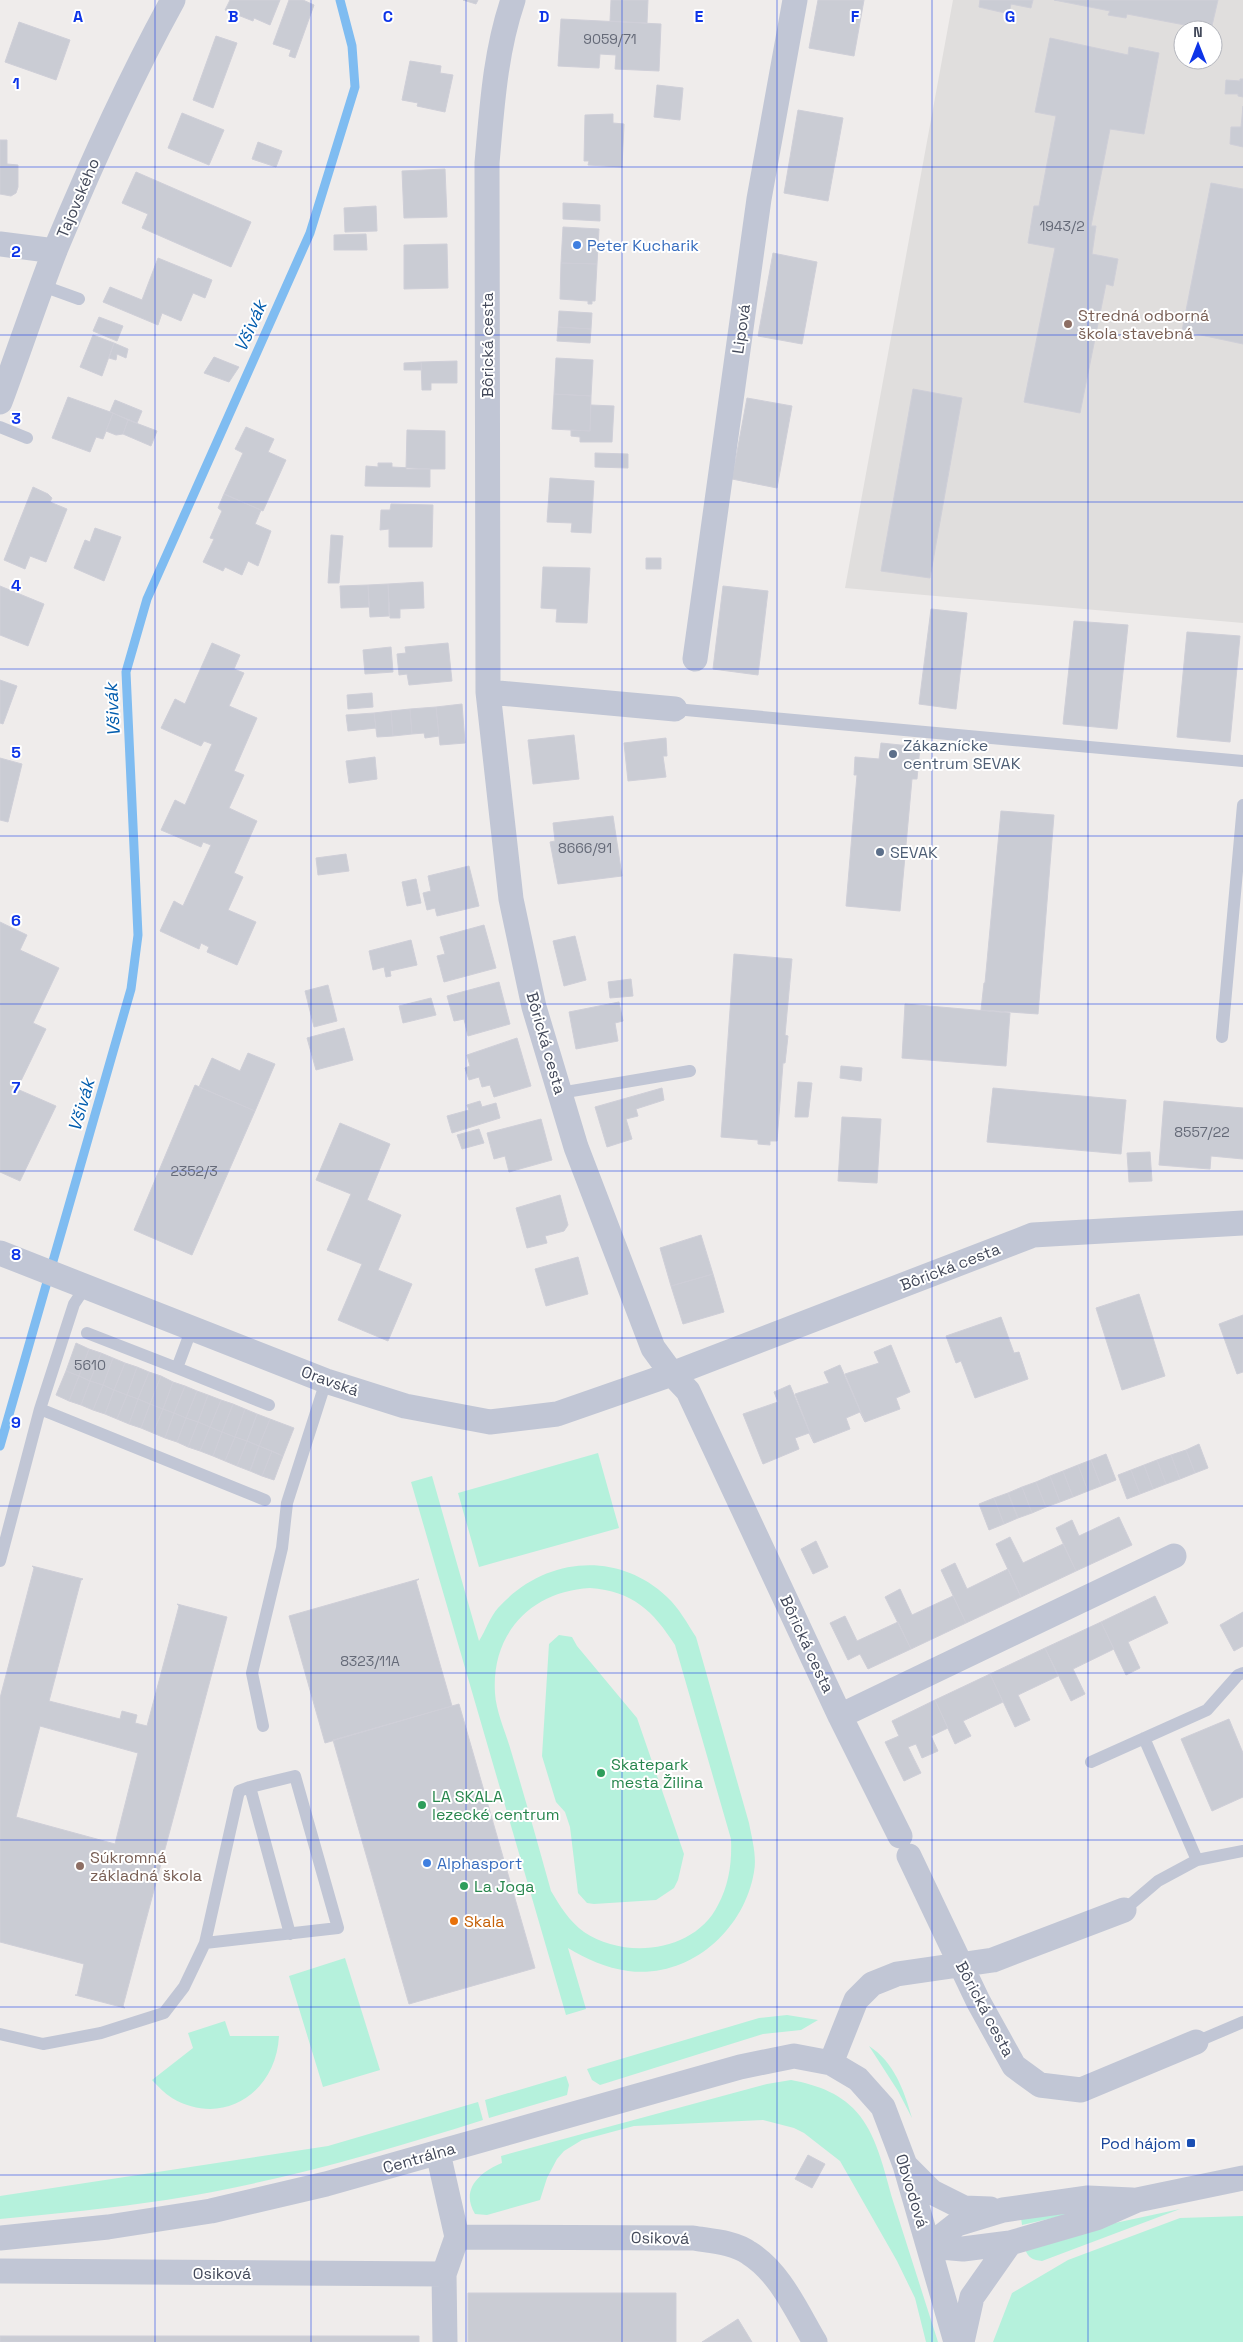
<svg xmlns="http://www.w3.org/2000/svg" width="1243" height="2342" viewBox="0 0 1243 2342" font-family="'Space Grotesk',sans-serif">
  <rect width="100%" height="100%" fill="#efeceb"/>
  <path fill="#e0dedd" fill-rule="evenodd" d="M953,0H1243V623L845,588ZM1183,30H1213V60H1183Z"/>
  <path fill="#b5f1dc" fill-rule="evenodd" d="M598,1453L619,1528L479,1567L458,1493Z
    M432,1476L479,1641C486,1630 490,1617 498,1608C543,1558 616,1549 667,1597C679,1608 687,1623 696,1637L749,1823C752,1839 757,1856 754,1872C744,1931 689,1979 628,1971C606,1968 586,1959 568,1948L586,2009L566,2015L411,1482ZM590,1588C633,1591 653,1611 675,1645L731,1839C732,1863 729,1884 718,1905C695,1952 625,1960 584,1932C569,1921 560,1906 551,1891C538,1844 525,1798 511,1751C506,1733 496,1712 495,1693C491,1633 532,1591 590,1588Z
    M559,1635L572,1637L577,1646L637,1718L684,1854L678,1880L674,1888L656,1900L594,1904L587,1903L578,1893L570,1827L565,1812L556,1802L542,1756L549,1644Z
    M345,1958L380,2070L323,2087L289,1976Z
    M787,2015L818,2020L801,2030L763,2034L600,2085L592,2080L587,2069L759,2018Z
    M225,2021L230,2036H279C276,2093 223,2128 172,2098C164,2093 158,2086 152,2080L193,2048L188,2033Z
    M869,2046C894,2062 904,2090 912,2118L898,2091Z
    M566,2076L569,2085L567,2095L489,2118L485,2100Z
    M791,2080C818,2085 843,2094 860,2116C878,2139 885,2174 893,2201C908,2248 923,2295 938,2342H926L915,2298L897,2261L840,2161L804,2133L794,2128L763,2120L634,2126L582,2140L564,2151L557,2159L547,2178L540,2200L487,2215L475,2214C460,2189 480,2172 502,2163L501,2156L767,2084Z
    M478,2102L483,2120C379,2153 274,2183 166,2200C111,2208 55,2214 0,2219V2196L328,2146Z
    M1180,2209L1042,2261C1033,2260 1028,2258 1025,2249L1064,2234Z
    M1079,2212L1022,2225L1021,2218Z
    M1243,2216V2342H993L1012,2293L1068,2260L1180,2218Z"/>
  <g fill="none" stroke-linecap="round" stroke-linejoin="round">
    <path stroke="#7fbcf1" stroke-width="9" d="M0,1446L131,989L138,935L126,672L147,599L310,233L355,87L352,46L340,0"/>
  </g>
  <path fill="#caccd4" stroke="#cfcfd8" fill-rule="evenodd" d="M230,0H280L270,25L254,18L253,21L225,10Z
    M289,0H303L314,5L295,58L289,56L291,50L273,44Z
    M463,0H478L476,4Z
    M611,0H648L647,23L610,21Z
    M818,0H864L854,56L809,48Z
    M980,0H1033L1031,8L1011,4L1009,14L979,7Z
    M1054,0H1218L1211,30L1127,14L1126,18L1108,15L1110,11Z
    M561,19L661,24L659,71L615,69L616,55L600,54L599,68L558,66Z
    M19,22L70,40L56,80L5,62Z
    M216,36L237,43L213,108L193,100Z
    M1050,38L1128,55L1129,47L1159,53L1144,134L1110,129L1091,226H1096L1092,254L1118,259L1113,286L1106,284L1080,413L1024,402L1055,248L1028,243L1034,206H1039L1056,116L1035,112Z
    M410,61L441,66L440,73L453,75L445,112L417,106L418,103L402,100Z
    M1240,79H1243V97L1238,96V94H1225L1226,80L1240,81Z
    M657,85L683,88L680,120L654,117Z
    M1243,106V147L1230,144L1231,127H1241Z
    M798,110L843,118L828,201L784,193Z
    M182,113L224,130L209,165L168,148Z
    M613,114V123L624,124L622,167L588,165L589,161H584L585,115Z
    M0,140H7V164L18,165V187L16,193L11,196L0,194Z
    M258,142L282,151L276,167L252,159Z
    M445,169L447,217L404,218L402,171Z
    M136,172L251,222L231,267L142,228L148,214L122,203Z
    M1211,183L1243,189V344L1182,331Z
    M563,203L600,205V221L563,219Z
    M376,206L377,231L345,232L344,208Z
    M563,227L599,229L597,264L561,263Z
    M366,234L367,250H334V235Z
    M447,244L448,288L404,289V245Z
    M773,253L817,262L802,344L758,336Z
    M158,258L212,280L205,298L193,293L181,321L162,313L158,325L103,302L110,287L142,300Z
    M561,263L597,264L595,301H592V304H588V301L560,299Z
    M559,311L592,313L591,329L558,327Z
    M99,317L123,326L117,341L93,331Z
    M558,327L591,329L590,343L557,341Z
    M93,335L114,343L102,376L80,367Z
    M114,343L128,349L126,358L117,354L116,360L109,358Z
    M214,357L239,367L229,382L204,373Z
    M556,358L593,360L591,396L554,394Z
    M457,361V383H431V390H422L421,362Z
    M421,362L422,370H404V363Z
    M913,389L962,398L930,578L881,571Z
    M554,394L591,396L590,431L552,429Z
    M68,397L113,413L103,439L96,437L90,452L52,438Z
    M747,398L792,406L777,488L732,479Z
    M115,400L142,411L137,423L110,412Z
    M591,405L614,406L612,442H580V437L571,436V430L590,431Z
    M113,413L128,420L123,434L116,435L106,431Z
    M128,420L157,431L151,446L123,434Z
    M246,427L274,439L268,452L286,460L263,511L224,494L243,453L235,449Z
    M407,430L445,431V469H406Z
    M595,453L628,454V468L595,467Z
    M378,463H392V467L430,469V487L365,486L366,466L378,467Z
    M550,478L594,481L591,533L571,532L572,523L547,522Z
    M33,487L48,494L52,498L50,502L67,509L46,562L30,556L25,569L4,560Z
    M224,494L261,510L255,524L271,531L258,566L248,561L242,575L225,567L223,571L203,562L214,539L210,538L222,511L218,508Z
    M391,504L433,505L432,547H389V529L380,530L381,510H390Z
    M95,528L121,537L104,581L74,568L85,540L90,542Z
    M331,535L343,536L339,583H328Z
    M646,558H661V569H646Z
    M543,567L590,568L587,623L556,622L557,609L541,608Z
    M423,582L424,608L400,609V618H390L388,584Z
    M388,584L389,616L370,617L368,585Z
    M368,585L369,607L341,608L340,586Z
    M0,586L44,604L28,646L0,635Z
    M723,586L768,591L758,675L713,669Z
    M931,609L967,613L956,709L919,704Z
    M1074,621L1128,625L1117,729L1063,724Z
    M1187,632L1240,636L1230,742L1177,737Z
    M212,643L240,655L234,669L244,673L229,706L257,718L234,771L244,775L229,808L257,821L234,873L243,877L228,910L256,922L237,965L207,952L209,947L201,943L199,949L160,931L174,901L183,906L211,845L203,842L201,847L161,830L175,800L185,805L212,744L204,741L201,746L161,728L175,699L185,704Z
    M448,643L452,681L409,685L407,674L399,675L397,654L406,653L405,647Z
    M391,647L393,672L365,674L363,650Z
    M0,680L17,686L3,724L0,723Z
    M372,693L373,707L348,709L347,695Z
    M462,704L465,743L440,745L436,707Z
    M436,707L439,736L425,738L424,733L412,734L410,709Z
    M410,709L412,734L393,736L391,711Z
    M391,711L393,736L377,737L374,713Z
    M374,713L376,728L348,731L346,715Z
    M574,735L579,779L533,784L528,740Z
    M666,738L667,756H663L666,777L628,781L624,743Z
    M881,743L920,747L917,779H912L900,911L846,906L857,775H854L855,757L879,759Z
    M375,757L377,779L349,783L346,761Z
    M0,758L22,764L8,822L0,820Z
    M1001,811L1054,815L1038,1014L981,1010L984,983H985Z
    M613,816L622,876L558,884L550,842L555,841L553,823Z
    M346,854L349,871L318,875L316,858Z
    M469,866L479,906L437,916L435,908L427,910L423,893L431,891L428,876Z
    M416,879L421,903L407,906L402,882Z
    M0,922L27,935L20,950L59,968L33,1023L46,1029L17,1089L56,1106L20,1181L0,1172Z
    M484,925L496,968L444,982L437,956L445,954L440,937Z
    M575,936L586,980L564,986L553,941Z
    M411,940L417,965L390,971L391,976L386,977L384,967L373,970L369,951Z
    M734,954L792,959L785,1035L788,1036L785,1063H783L777,1141H770V1145L758,1144V1140L721,1137Z
    M631,979L633,996L610,998L608,982Z
    M499,982L510,1024L468,1036L464,1019L454,1021L447,996Z
    M328,985L337,1021L314,1027L305,991Z
    M431,998L436,1015L403,1023L399,1006Z
    M619,1002L623,1021L615,1023L618,1041L576,1049L569,1012Z
    M905,1004L1010,1013L1006,1066L902,1058Z
    M344,1028L353,1060L316,1070L307,1038Z
    M517,1038L531,1086L494,1097L490,1085L482,1087L479,1077L469,1080L465,1068L470,1066L467,1055Z
    M248,1053L275,1064L255,1111L199,1087L212,1058L240,1071Z
    M841,1066L862,1068L861,1081L840,1078Z
    M798,1082L812,1083L808,1117H795Z
    M195,1085L255,1111L192,1255L134,1230Z
    M662,1088L664,1100L636,1109L638,1116L626,1119L632,1139L607,1147L595,1107Z
    M993,1088L1126,1100L1121,1154L987,1142Z
    M480,1101L482,1107L496,1103L500,1118L452,1133L447,1116L469,1110L467,1105Z
    M1164,1101L1243,1108V1159L1211,1156L1210,1169L1159,1165Z
    M842,1117L881,1119L877,1183L838,1181Z
    M541,1119L552,1160L509,1172L505,1156L494,1159L487,1133Z
    M340,1123L390,1144L367,1200L401,1215L378,1270L412,1284L388,1341L338,1320L362,1264L327,1250L351,1194L316,1180Z
    M479,1129L484,1143L462,1149L457,1135Z
    M1150,1152L1152,1181L1129,1182L1127,1153Z
    M560,1195L568,1225L564,1231L545,1236L547,1243L527,1248L516,1208Z
    M701,1235L713,1274L671,1286L660,1248Z
    M578,1257L588,1294L546,1306L535,1269Z
    M713,1274L724,1312L683,1324L671,1286Z
    M1139,1294L1165,1376L1122,1390L1096,1308Z
    M1243,1315V1372L1237,1374L1219,1324Z
    M1001,1317L1014,1353L1019,1352L1028,1379L975,1398L961,1361L956,1363L946,1336Z
    M76,1343L89,1349L79,1376L66,1371Z
    M891,1345L910,1392L896,1398L900,1409L865,1422L845,1374L879,1363L874,1352Z
    M89,1349L101,1353L90,1381L79,1376Z
    M101,1353L113,1358L103,1385L90,1381Z
    M113,1358L125,1363L114,1390L103,1385Z
    M125,1363L137,1367L127,1395L114,1390Z
    M840,1365L865,1422L860,1412L846,1418L850,1429L814,1443L795,1394L829,1383L824,1372Z
    M137,1367L149,1372L138,1399L127,1395Z
    M66,1371L79,1376L69,1401L56,1395Z
    M149,1372L161,1376L150,1404L138,1399Z
    M79,1376L90,1381L81,1405L69,1401Z
    M161,1376L173,1382L163,1409L150,1404Z
    M90,1381L103,1385L93,1410L81,1405Z
    M173,1382L185,1386L174,1413L163,1409Z
    M103,1385L114,1390L105,1414L93,1410Z
    M790,1385L814,1443L809,1433L795,1438L799,1449L763,1464L743,1414L778,1402L774,1392Z
    M185,1386L197,1391L186,1418L174,1413Z
    M114,1390L127,1395L117,1419L105,1414Z
    M197,1391L208,1395L198,1422L186,1418Z
    M127,1395L138,1399L129,1424L117,1419Z
    M208,1395L221,1400L210,1427L198,1422Z
    M138,1399L150,1404L141,1428L129,1424Z
    M221,1400L233,1404L222,1432L210,1427Z
    M150,1404L163,1409L153,1433L141,1428Z
    M233,1404L245,1409L235,1437L222,1432Z
    M163,1409L174,1413L165,1438L153,1433Z
    M245,1409L257,1414L247,1441L235,1437Z
    M174,1413L186,1418L177,1442L165,1438Z
    M257,1414L270,1419L259,1446L247,1441Z
    M186,1418L198,1422L188,1447L177,1442Z
    M270,1419L294,1428L283,1456L259,1446Z
    M198,1422L210,1427L200,1451L188,1447Z
    M210,1427L222,1432L213,1456L200,1451Z
    M222,1432L235,1437L225,1461L213,1456Z
    M235,1437L247,1441L237,1466L225,1461Z
    M247,1441L259,1446L250,1471L237,1466Z
    M1199,1444L1208,1468L1195,1473L1186,1450Z
    M259,1446L272,1451L262,1476L250,1471Z
    M1186,1450L1195,1473L1180,1479L1171,1455Z
    M272,1451L283,1456L274,1480L262,1476Z
    M1106,1454L1116,1480L1101,1486L1091,1460Z
    M1171,1455L1180,1479L1166,1484L1157,1460Z
    M1091,1460L1101,1486L1088,1491L1078,1465Z
    M1157,1460L1166,1484L1153,1489L1144,1465Z
    M1078,1465L1088,1491L1073,1497L1063,1471Z
    M1144,1465L1153,1489L1140,1494L1131,1470Z
    M1131,1470L1140,1494L1127,1499L1118,1475Z
    M1063,1471L1073,1497L1060,1502L1050,1476Z
    M1050,1476L1060,1502L1046,1507L1036,1482Z
    M1036,1482L1046,1507L1032,1513L1022,1487Z
    M1022,1487L1032,1513L1018,1518L1008,1493Z
    M1008,1493L1018,1518L1004,1524L994,1498Z
    M994,1498L1004,1524L989,1530L979,1504Z
    M1119,1517L1132,1545L1076,1571L1056,1528L1072,1520L1079,1536Z
    M1010,1537L1023,1563L1063,1544L1076,1571L1021,1597L996,1544Z
    M816,1541L828,1567L813,1574L801,1549Z
    M955,1563L967,1589L1008,1569L1021,1597L966,1623L941,1570Z
    M32,1566L83,1579L81,1580L49,1701L120,1719L122,1711L137,1715L135,1723L147,1726L179,1606L177,1604L227,1617L123,2006L125,2008L75,1995H77L84,1964L0,1942V1698L34,1568ZM40,1726L138,1753L115,1844L16,1817Z
    M419,1579L416,1581L452,1706L325,1743L289,1616Z
    M900,1589L912,1615L953,1596L966,1623L911,1649L885,1597Z
    M1155,1596L1168,1623L1128,1642L1140,1668L1126,1675L1101,1622Z
    M1243,1612V1646L1234,1651L1220,1625Z
    M845,1616L857,1641L898,1622L911,1649L868,1669L860,1654L848,1660L830,1623Z
    M1101,1622L1114,1649L1073,1669L1085,1694L1071,1701L1045,1648Z
    M1045,1648L1058,1676L1018,1695L1030,1720L1015,1727L990,1674Z
    M990,1674L1003,1702L963,1721L971,1736L955,1744L935,1700Z
    M935,1700L948,1728L931,1736L938,1751L922,1758L916,1744L908,1747L921,1773L904,1781L885,1742L899,1736L892,1721Z
    M459,1704L535,1968L409,2004L333,1740Z
    M1229,1719L1243,1753V1797L1212,1811L1181,1739Z
    M808,2155L825,2164L812,2188L795,2179Z
    M468,2293H676V2342H468Z
    M738,2319L752,2342H702Z
    M0,2336H419V2342H0Z"/>
  <g fill="none" stroke-linecap="round" stroke-linejoin="round">
    <path stroke="#c1c6d5" stroke-width="12" d="M43,286L79,299
      M0,427L27,438
      M675,709L1243,761
      M1222,1037L1243,805
      M560,1093L690,1071
      M86,1286L74,1304L40,1409L265,1500
      M87,1333L177,1368L192,1328
      M177,1368L269,1405
      M0,1561L40,1409
      M263,1726L252,1673L282,1548L287,1503L326,1381
      M1144,1738L1197,1860
      M1091,1762L1207,1710L1238,1675L1243,1673
      M250,1787L239,1791L205,1943L338,1928L295,1776L250,1787L290,1934
      M1124,1910L1158,1881L1197,1860L1243,1851
      M0,2034L43,2044L101,2033L164,2013L184,1987L205,1943
      M1196,2042L1243,2022"/>
    <path stroke="#c1c6d5" stroke-width="25" d="M513,0C495,53 492,107 487,163L488,692L511,899L534,1007L576,1147L653,1348L672,1374L688,1391L840,1716L900,1836
      M0,244L55,251
      M0,402C19,351 36,299 56,248C91,164 129,80 173,0
      M695,659L759,199L795,0
      M488,692L675,709
      M0,1253L326,1381L405,1406L490,1422L557,1414L672,1374L1033,1235L1243,1223
      M840,1716L1174,1556
      M909,1856L978,2001L1014,2066L1040,2085L1081,2090L1196,2042
      M831,2063L856,2000L872,1984L897,1974L993,1960L1124,1910
      M438,2153L457,2237L444,2274L445,2342
      M907,2167L932,2192L964,2208L990,2209
      M457,2237L693,2238C711,2241 734,2242 749,2253C780,2272 797,2312 815,2342
      M0,2238L108,2227L211,2211L326,2184L740,2067L794,2056L831,2063L858,2079L883,2107L905,2165L956,2342
      M929,2246L963,2249L1010,2243L1096,2218L1137,2200L1243,2178
      M929,2246L957,2224L1003,2210L1088,2198L1132,2200
      M0,2271L444,2274
      M962,2342L972,2297L1010,2243"/>
  </g>
  <path fill="none" stroke="#0d34e8" stroke-width="1" stroke-opacity="0.55" d="M155,0V2342M311,0V2342M466,0V2342M622,0V2342M777,0V2342M932,0V2342M1088,0V2342M0,167H1243M0,335H1243M0,502H1243M0,669H1243M0,836H1243M0,1004H1243M0,1171H1243M0,1338H1243M0,1506H1243M0,1673H1243M0,1840H1243M0,2007H1243M0,2175H1243"/>
  <g fill="#3f7fe0" stroke="#fff" stroke-width="2">
    <circle cx="577" cy="245" r="5"/>
    <circle cx="427" cy="1863" r="5"/>
  </g>
  <g fill="#8d6e63" stroke="#fff" stroke-width="2">
    <circle cx="1068" cy="324" r="5"/>
    <circle cx="80" cy="1866" r="5"/>
  </g>
  <g fill="#5c6f8a" stroke="#fff" stroke-width="2">
    <circle cx="893" cy="754" r="5"/>
    <circle cx="880" cy="852" r="5"/>
  </g>
  <g fill="#2e9e5b" stroke="#fff" stroke-width="2">
    <circle cx="601" cy="1773" r="5"/>
    <circle cx="422" cy="1805" r="5"/>
    <circle cx="464" cy="1886" r="5"/>
  </g>
  <circle fill="#e8710a" stroke="#fff" stroke-width="2" cx="454" cy="1921" r="5"/>
  <rect fill="#1a4fb4" stroke="#fff" stroke-width="2" x="1186" y="2138" width="10" height="10" rx="2.5"/>
  <g text-anchor="middle" dominant-baseline="central" stroke-width="4" stroke-linejoin="round" paint-order="stroke">
    <g font-size="14" fill="#656a78">
      <text x="610" y="39">9059/71</text>
      <text x="1062" y="226">1943/2</text>
      <text x="585" y="848">8666/91</text>
      <text x="1202" y="1132">8557/22</text>
      <text x="194" y="1171">2352/3</text>
      <text x="90" y="1365">5610</text>
      <text x="370" y="1661">8323/11A</text>
    </g>
    <g font-size="16" fill="#43495a" stroke="#fff">
      <text transform="translate(78 198) rotate(-67)">Tajovského</text>
      <text transform="translate(741 329) rotate(-82)">Lipová</text>
      <text transform="translate(487 345) rotate(-90)">Bôrická cesta</text>
      <text transform="translate(546 1043) rotate(74)">Bôrická cesta</text>
      <text transform="translate(950 1267) rotate(-21)">Bôrická cesta</text>
      <text transform="translate(330 1381) rotate(20)">Oravská</text>
      <text transform="translate(807 1644) rotate(65)">Bôrická cesta</text>
      <text transform="translate(985 2009) rotate(62)">Bôrická cesta</text>
      <text transform="translate(419 2158) rotate(-16)">Centrálna</text>
      <text transform="translate(912 2191) rotate(73)">Obvodová</text>
      <text transform="translate(660 2238) rotate(1)">Osiková</text>
      <text x="222" y="2273">Osiková</text>
    </g>
    <g font-size="16" fill="#366cbe" stroke="#fff" text-anchor="start">
      <text x="587" y="245">Peter Kucharik</text>
      <text x="437" y="1863">Alphasport</text>
    </g>
    <g font-size="16" fill="#785e54" stroke="#fff" text-anchor="start">
      <text x="1078" y="315">Stredná odborná<tspan x="1078" dy="18">škola stavebná</tspan></text>
      <text x="90" y="1857">Súkromná<tspan x="90" dy="18">základná škola</tspan></text>
    </g>
    <g font-size="16" fill="#4e5e75" stroke="#fff" text-anchor="start">
      <text x="903" y="745">Zákaznícke<tspan x="903" dy="18">centrum SEVAK</tspan></text>
      <text x="890" y="852">SEVAK</text>
    </g>
    <g font-size="16" fill="#27864d" stroke="#fff" text-anchor="start">
      <text x="611" y="1764">Skatepark<tspan x="611" dy="18">mesta Žilina</tspan></text>
      <text x="432" y="1796">LA SKALA<tspan x="432" dy="18">lezecké centrum</tspan></text>
      <text x="474" y="1886">La Joga</text>
    </g>
    <g font-size="16" fill="#c56008" stroke="#fff" text-anchor="start">
      <text x="464" y="1921">Skala</text>
    </g>
    <g font-size="16" fill="#164399" stroke="#fff" text-anchor="end">
      <text x="1181" y="2143">Pod hájom</text>
    </g>
    <g font-size="18" font-style="italic" fill="#035dae" stroke="#fff">
      <text transform="translate(250 326) rotate(-66)">Všivák</text>
      <text transform="translate(112 710) rotate(-93)">Všivák</text>
      <text transform="translate(81 1105) rotate(-74)">Všivák</text>
    </g>
  </g>
  <g font-size="16" text-anchor="middle" font-weight="bold" fill="#0d34e8" stroke="#fff" stroke-width="4" stroke-linejoin="round" paint-order="stroke">
    <text x="78" y="22">A</text>
    <text x="233" y="22">B</text>
    <text x="388" y="22">C</text>
    <text x="544" y="22">D</text>
    <text x="699" y="22">E</text>
    <text x="855" y="22">F</text>
    <text x="1010" y="22">G</text>
    <text x="16" y="89">1</text>
    <text x="16" y="257">2</text>
    <text x="16" y="424">3</text>
    <text x="16" y="591">4</text>
    <text x="16" y="758">5</text>
    <text x="16" y="926">6</text>
    <text x="16" y="1093">7</text>
    <text x="16" y="1260">8</text>
    <text x="16" y="1428">9</text>
  </g>
  <g transform="translate(1198 45)"><circle r="24" fill="#ffffff" stroke="#b4b6bd"/>
  <path d="M0-4L9 19L0 12L-9 19Z" fill="#0d34e8"/>
  <text y="-8" font-size="14" font-weight="bold" text-anchor="middle" fill="#43495a">N</text>
  </g>
</svg>
